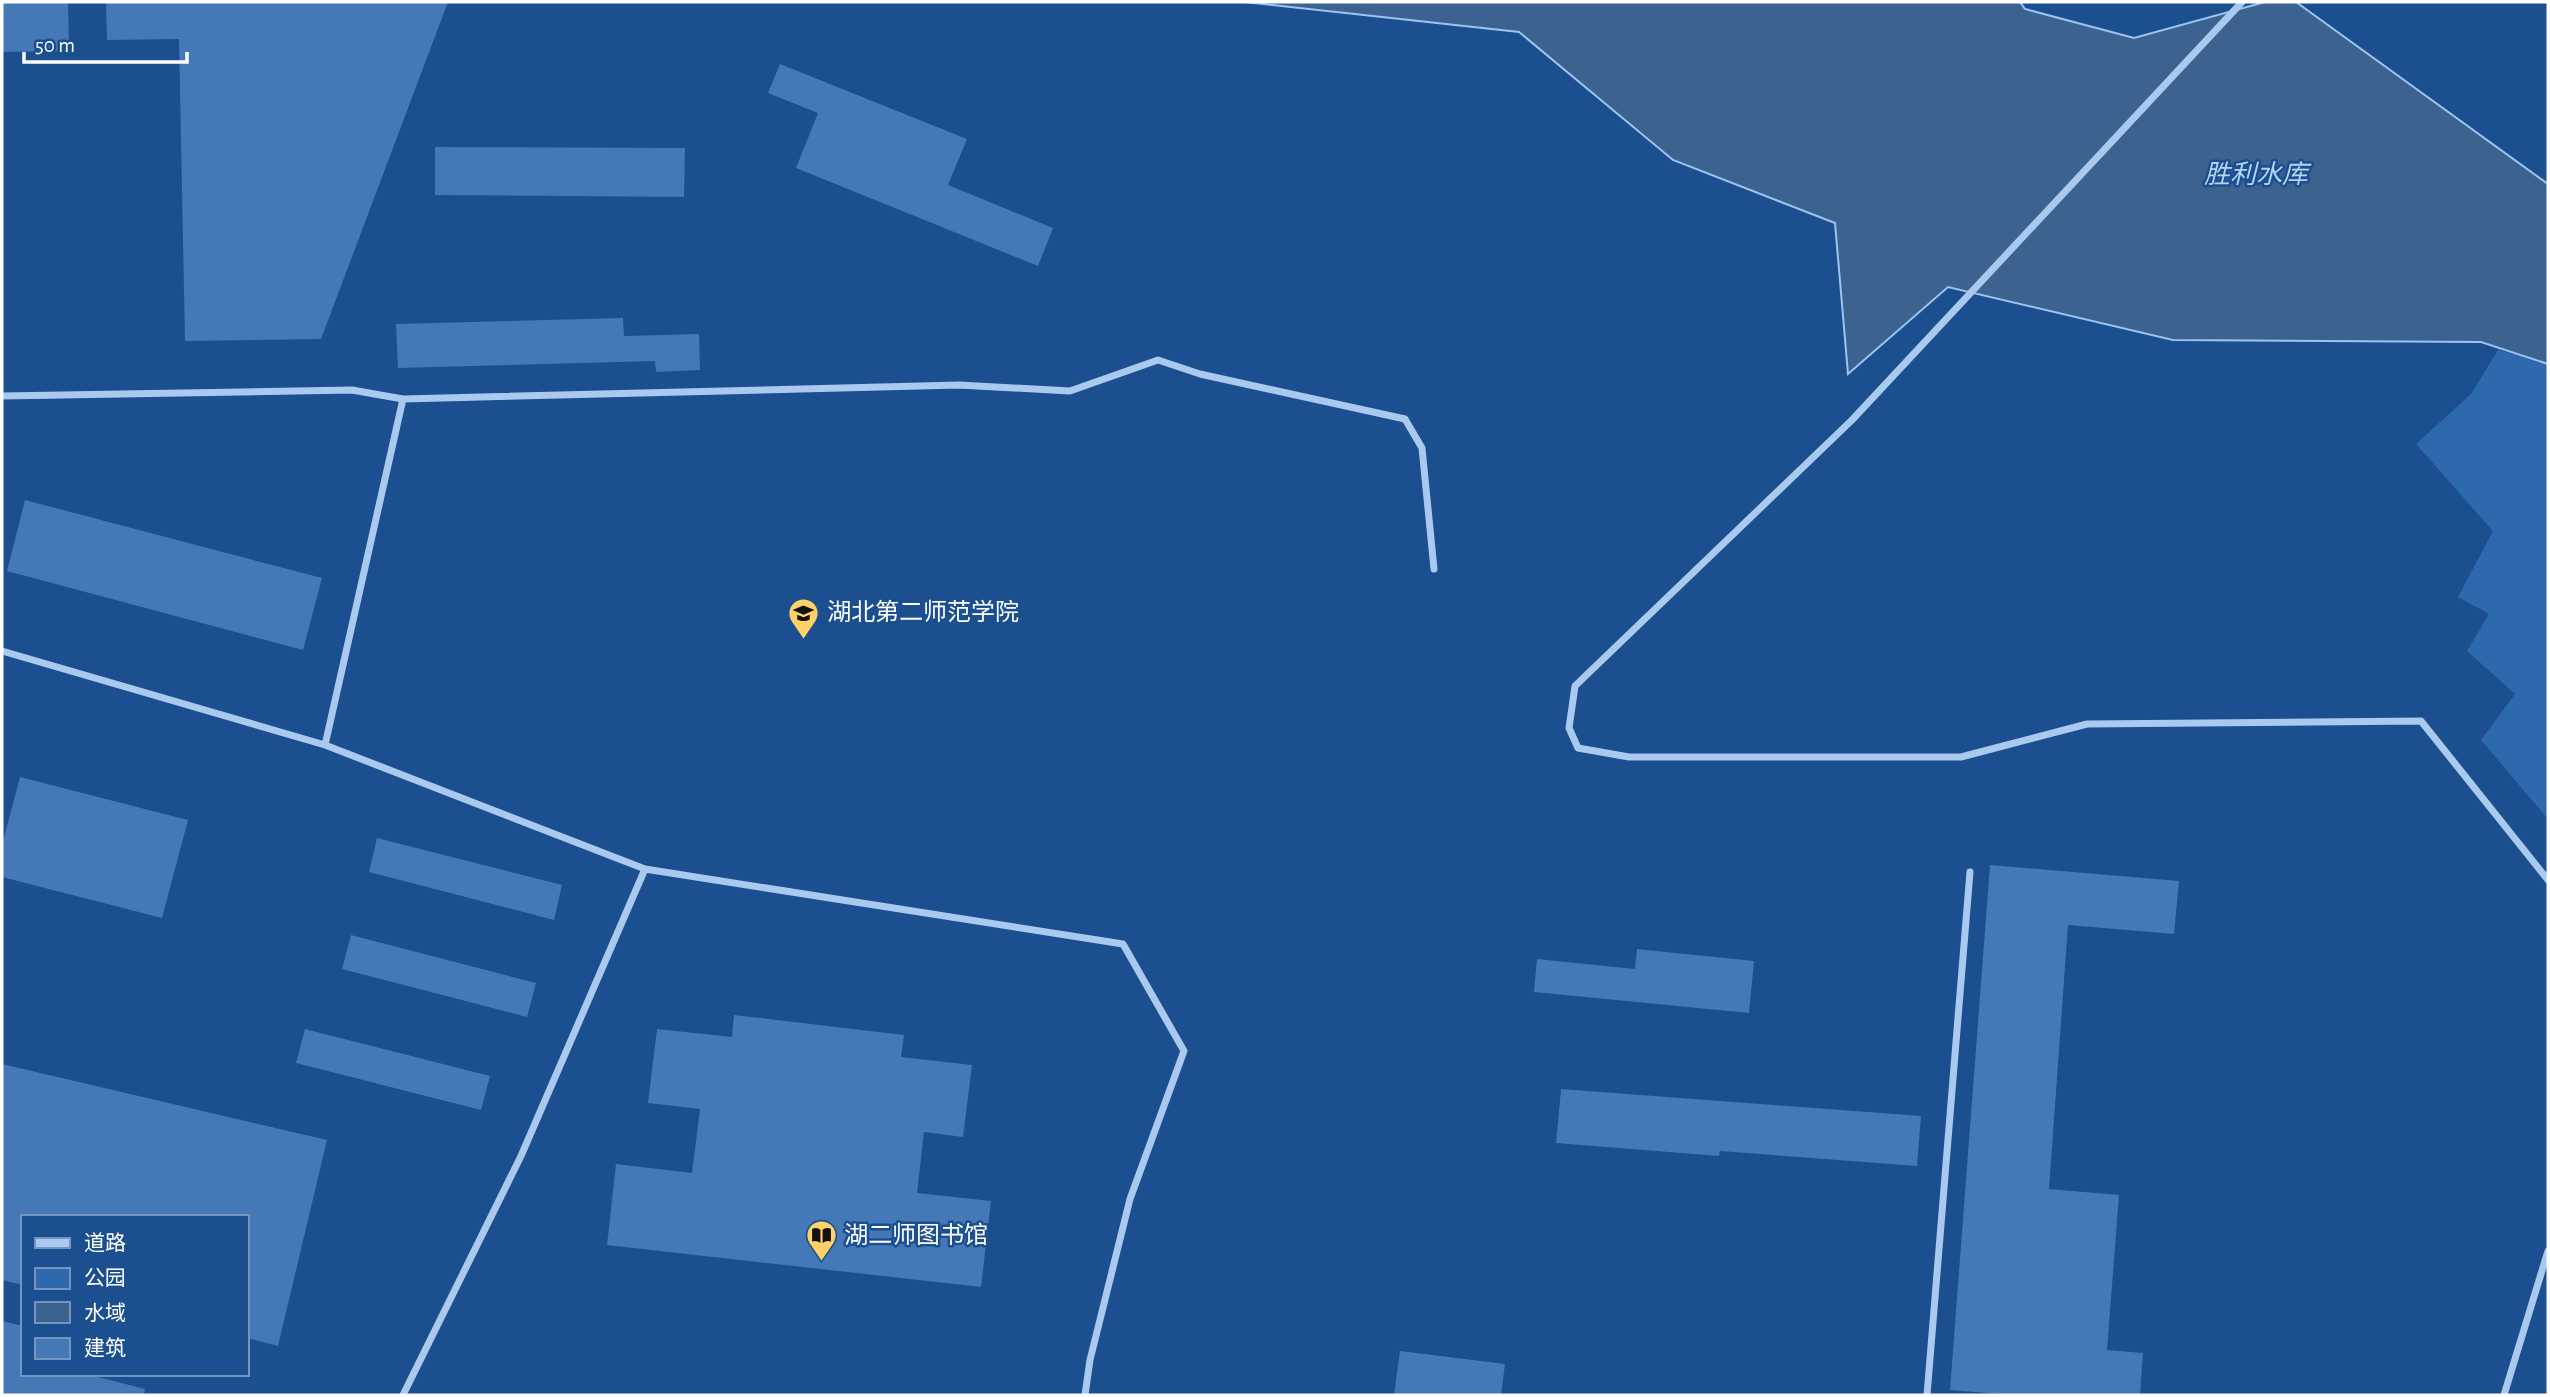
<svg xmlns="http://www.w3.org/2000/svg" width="2550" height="1397" viewBox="0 0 2550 1397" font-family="'Alegreya Sans','Noto Sans SC',sans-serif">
  <rect width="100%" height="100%" fill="#1b4f8f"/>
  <path fill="#2e69ad" d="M2498,350L2548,362V819L2481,740L2515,694L2467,651L2489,614L2458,597L2493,531L2416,444L2471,394Z"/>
  <path fill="#3c6290" stroke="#9cc4f0" stroke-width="2" d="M1245,2H2020L2025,9L2134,38L2265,2H2296L2548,184V364L2481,342L2173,340L1948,287L1848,374L1835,223L1673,160L1519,32Z"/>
  <path fill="#4478b7" d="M2,2H68L69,51L2,52Z
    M106,2H448L321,339L185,341L179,39L107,40Z
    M780,64L967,139L948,185L1053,228L1038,266L796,168L818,113L768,93Z
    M435,147L685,148L684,197L435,195Z
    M623,318L624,336L699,334L700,370L656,372L655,361L398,368L396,324Z
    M25,500L322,578L303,650L7,571Z
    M20,777L188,820L162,918L2,877V845Z
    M377,838L562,885L554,920L369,872Z
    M1990,865L2179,881L2174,934L2068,925L2049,1189L2119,1195L2107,1350L2143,1353L2140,1395H2014L1950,1390Z
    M351,935L536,983L527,1017L342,969Z
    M1637,949L1754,961L1749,1013L1534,992L1537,959L1635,969Z
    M734,1015L904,1035L901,1057L972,1065L963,1137L924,1132L917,1193L991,1201L981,1287L607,1245L616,1164L692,1173L700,1109L648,1103L657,1029L732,1037Z
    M305,1029L490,1076L481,1110L296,1063Z
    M2,1064L327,1140L278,1346L247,1338V1217H23V1285L2,1280Z
    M1561,1089L1921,1116L1917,1166L1720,1151L1719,1156L1556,1143Z
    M2,1321L23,1326V1374H86L145,1389L144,1395H2Z
    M1400,1351L1505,1364L1501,1395H1394Z"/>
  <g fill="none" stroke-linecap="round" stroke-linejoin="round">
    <path stroke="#a9c9ee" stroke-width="7" d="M2242,2L1852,420L1575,686L1569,728L1578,748L1629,757H1961L2087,724L2421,721L2548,880
      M2,396L352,390L403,399L325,745L645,869L521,1156L403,1395
      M403,399L959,385L1070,391L1158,360L1200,374L1405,419L1422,448L1434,569
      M2,651L325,745
      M645,869L1123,944L1184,1051L1130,1199L1090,1360L1085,1395
      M1927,1395L1970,872
      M2504,1395L2548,1251"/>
  </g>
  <defs>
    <symbol id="university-pin" viewBox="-11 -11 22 30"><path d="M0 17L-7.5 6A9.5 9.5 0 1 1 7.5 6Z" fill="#ffd166" stroke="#1b4f8f"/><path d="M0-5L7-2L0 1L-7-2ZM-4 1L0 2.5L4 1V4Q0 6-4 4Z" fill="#111"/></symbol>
    <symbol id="library-pin" viewBox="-11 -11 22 30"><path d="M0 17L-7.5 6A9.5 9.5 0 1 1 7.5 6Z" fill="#ffd166" stroke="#1b4f8f"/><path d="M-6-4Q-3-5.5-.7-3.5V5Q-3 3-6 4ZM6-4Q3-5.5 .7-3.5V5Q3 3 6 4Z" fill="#111"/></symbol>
  </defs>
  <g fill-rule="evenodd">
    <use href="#university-pin" x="786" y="596" width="35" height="47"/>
    <use href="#library-pin" x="804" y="1218" width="35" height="47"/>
  </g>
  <g text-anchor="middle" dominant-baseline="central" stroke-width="5" stroke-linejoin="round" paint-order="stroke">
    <g font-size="24" fill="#fff" stroke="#1b4f8f" text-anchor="start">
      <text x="827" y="613">湖北第二师范学院</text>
      <text x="844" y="1236">湖二师图书馆</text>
    </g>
    <g font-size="26" font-style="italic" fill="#b5d3f5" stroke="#1b4f8f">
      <text x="2256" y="175">胜利水库</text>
    </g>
  </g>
  <rect width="2550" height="1397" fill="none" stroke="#ffffff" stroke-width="7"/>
  <rect x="21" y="1215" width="228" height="161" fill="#1b4f8f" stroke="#7695bc" stroke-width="2"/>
  <rect x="35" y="1238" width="35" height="10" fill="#a9c9ee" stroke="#7695bc" stroke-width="2"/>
  <text x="84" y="1250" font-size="21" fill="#ffffff">道路</text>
  <rect x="35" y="1268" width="35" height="21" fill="#2e69ad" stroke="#7695bc" stroke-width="2"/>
  <text x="84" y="1285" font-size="21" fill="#ffffff">公园</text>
  <rect x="35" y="1302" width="35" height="21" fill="#3c6290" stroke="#7695bc" stroke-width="2"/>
  <text x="84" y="1320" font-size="21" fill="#ffffff">水域</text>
  <rect x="35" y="1338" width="35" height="21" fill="#4478b7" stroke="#7695bc" stroke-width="2"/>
  <text x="84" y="1355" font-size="21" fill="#ffffff">建筑</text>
  <path d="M24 52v10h163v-10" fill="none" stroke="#ffffff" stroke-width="3.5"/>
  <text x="35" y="52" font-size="21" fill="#ffffff" stroke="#1b4f8f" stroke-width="5" paint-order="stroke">50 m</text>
</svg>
